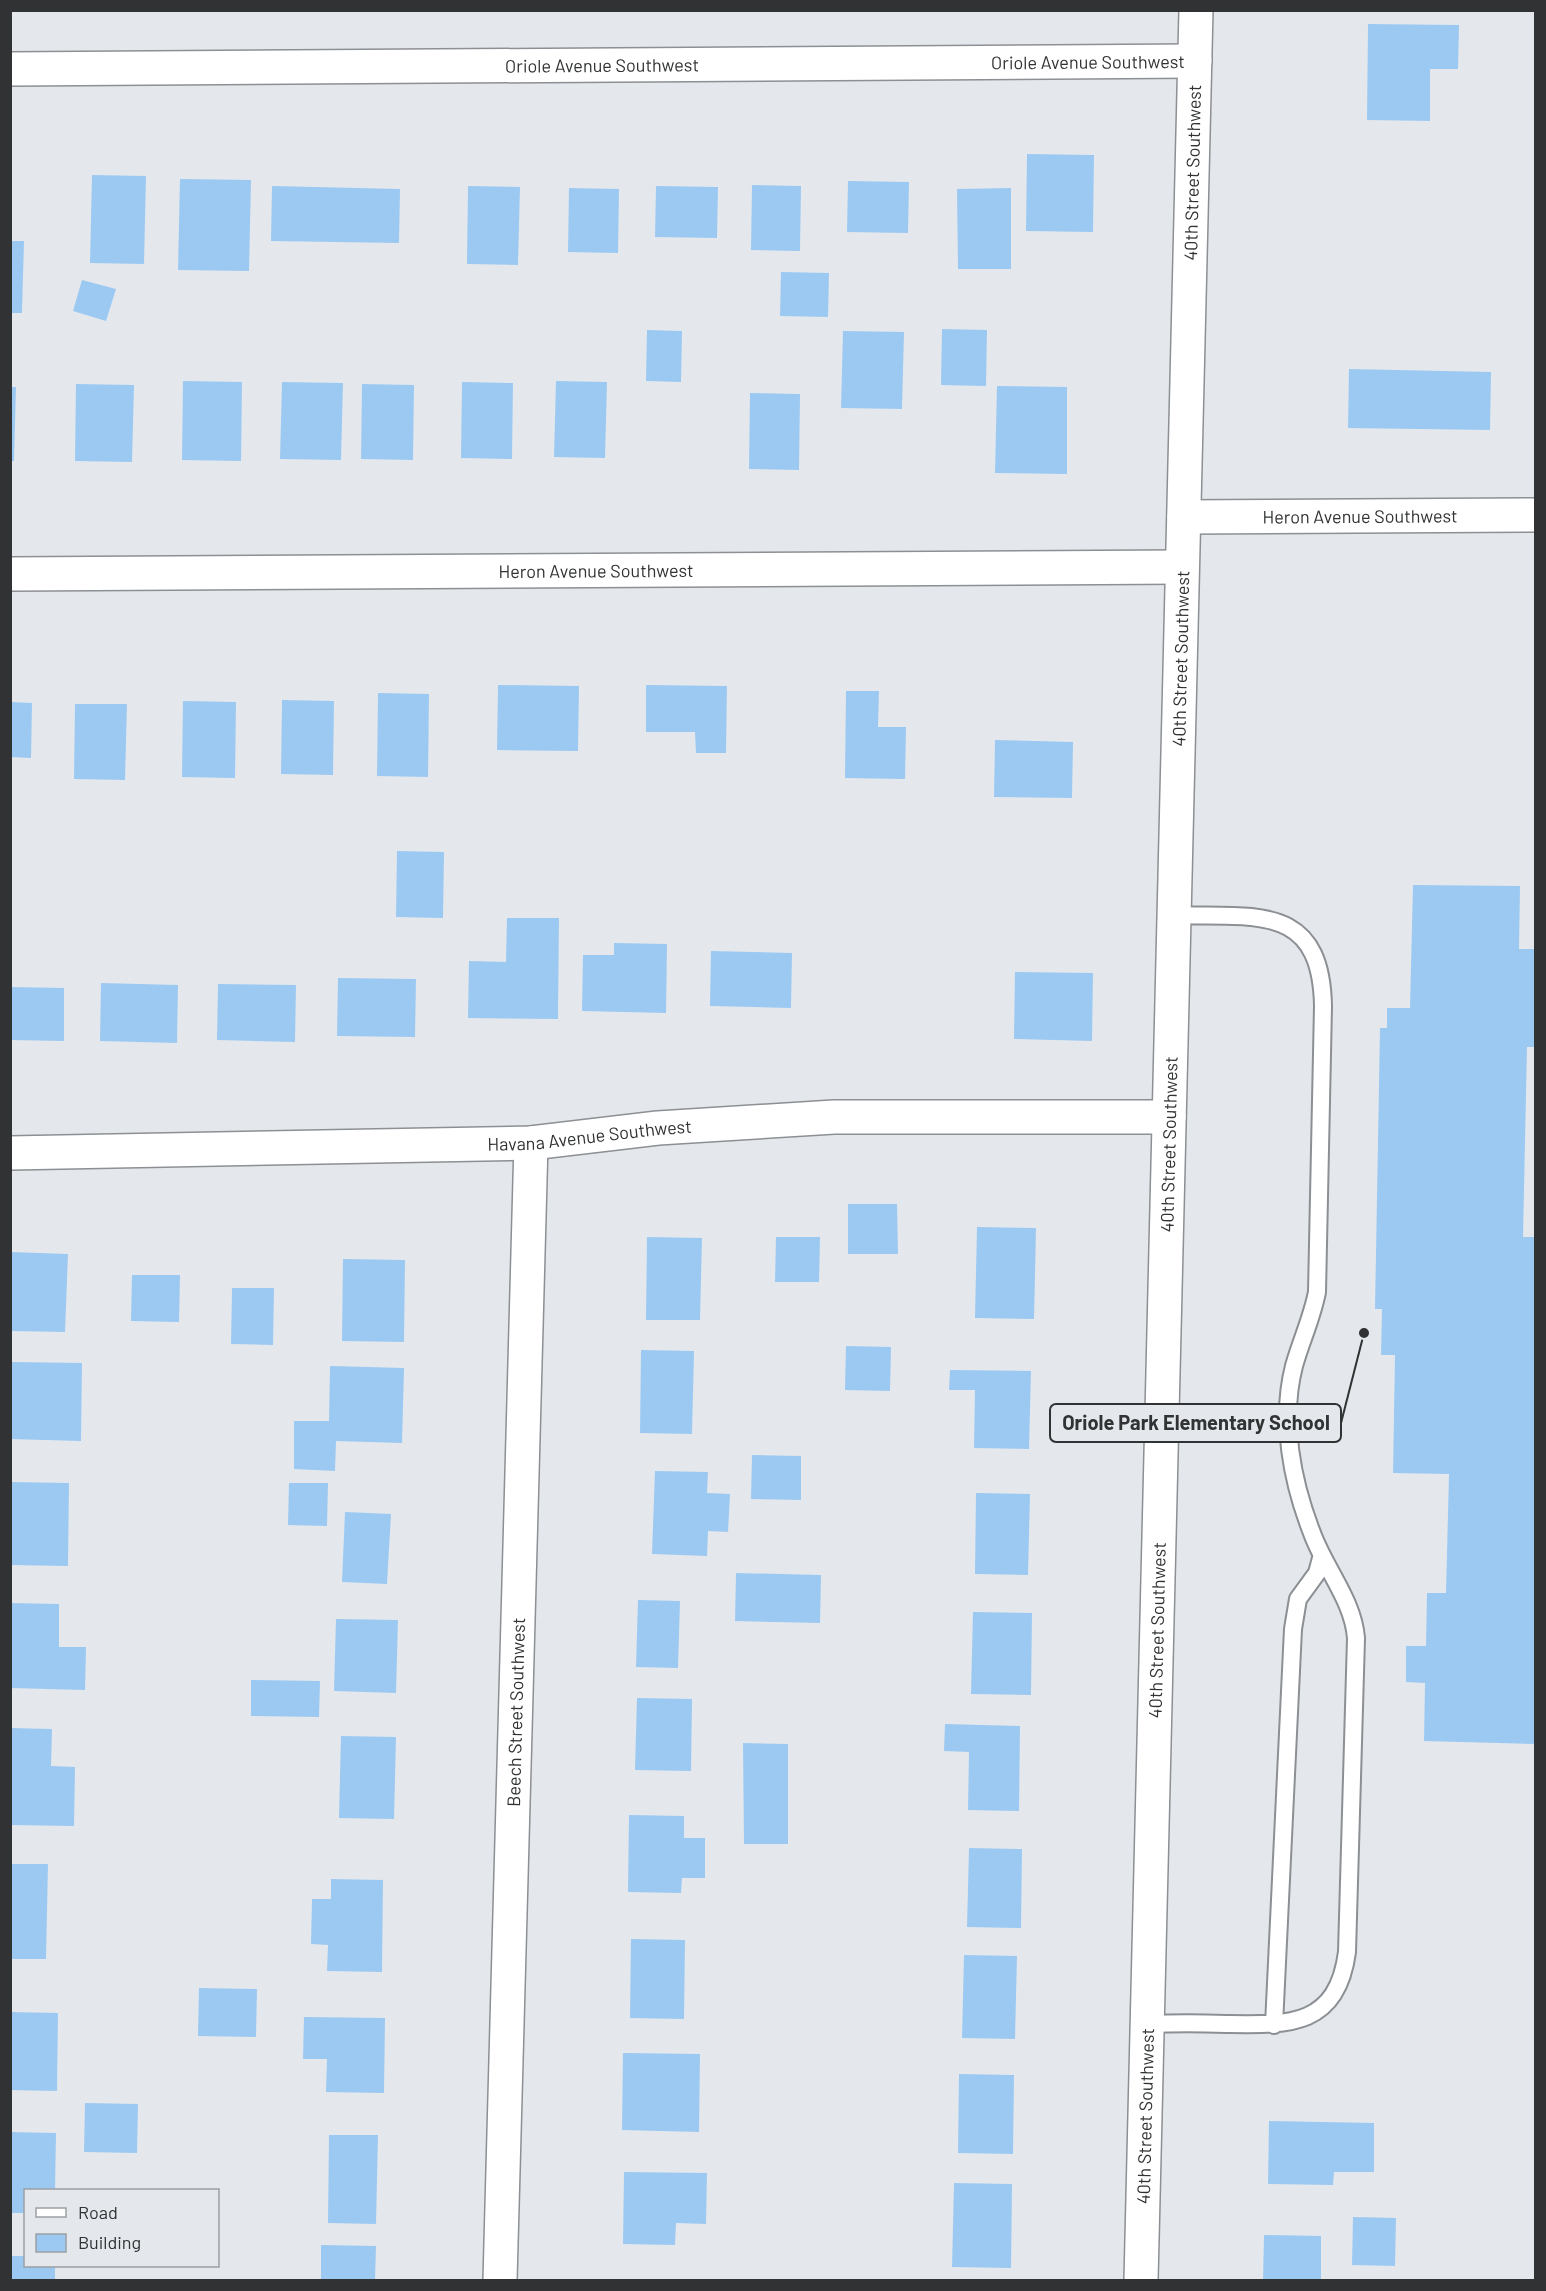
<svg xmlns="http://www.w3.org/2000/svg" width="1546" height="2291" viewBox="0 0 1546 2291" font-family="Barlow,sans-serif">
  <rect width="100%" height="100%" fill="#e4e8ec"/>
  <path fill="#9cc9f2" d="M1368,24L1459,25L1458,69H1430V121L1367,120Z
    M1027,154L1094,155L1093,232L1026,231Z
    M92,175L146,176L144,264L90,263Z
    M180,179L251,180L249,271L178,270Z
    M848,181L909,182L908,233L847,232Z
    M752,185L801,186L800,251L751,250Z
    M272,186L400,189L399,243L271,241Z
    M468,186L520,187L518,265L467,264Z
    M656,186L718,187L717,238L655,237Z
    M569,188L619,189L618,253L568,252Z
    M1011,188V269H958L957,189Z
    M10,241H24L22,313H10Z
    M781,272L829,273L828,317L780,316Z
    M82,280L116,289L106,321L73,311Z
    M942,329L987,330L986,386L941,385Z
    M647,330L682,331L681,382L646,381Z
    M843,331L904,332L902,409L841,408Z
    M1349,369L1491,372L1490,430L1348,428Z
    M183,381L242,382L241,461L182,460Z
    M556,381L607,382L605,458L554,457Z
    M282,382L343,383L341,460L280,459Z
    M462,382L513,383L512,459L461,458Z
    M76,384L134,385L132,462L75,461Z
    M362,384L414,385L413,460L361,459Z
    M997,386L1067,387V474L995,473Z
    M10,387H16L14,461H10Z
    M750,393L800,394L799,470L749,469Z
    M498,685L579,686L578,751L497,750Z
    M646,685L727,686L726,753H696L695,732H646Z
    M846,691H879L878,727H906L905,779L845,778Z
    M378,693L429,694L428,777L377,776Z
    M282,700L334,701L333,775L281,774Z
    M183,701L236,702L235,778L182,777Z
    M10,702L32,703L31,758L10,757Z
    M75,704H127L125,780L74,779Z
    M995,740L1073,742L1072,798L994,797Z
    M397,851L444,852L443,918L396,917Z
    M1413,885L1520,886L1519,949H1536V1047H1527L1523,1237H1536V1744L1424,1741L1425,1683L1406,1682V1646H1426L1427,1593H1446L1449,1474L1393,1473L1395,1355H1381L1382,1309H1375L1380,1028H1387V1008H1410Z
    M507,918H559L558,1019L468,1018L469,961L506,962Z
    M614,943L667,944L666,1013L582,1011L583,955H614Z
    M711,951L792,953L791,1008L710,1006Z
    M1015,972L1093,973L1092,1041L1014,1039Z
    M338,978L416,979L415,1037L337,1036Z
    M101,983L178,985L177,1043L100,1041Z
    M218,984L296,985L295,1042L217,1040Z
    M10,987L64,988V1041L10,1040Z
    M848,1204H897L898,1254H848Z
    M977,1227L1036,1228L1034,1319L975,1318Z
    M647,1237L702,1238L700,1320H646Z
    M776,1237H820L819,1282H775Z
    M10,1252L68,1254L65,1332L10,1331Z
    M343,1259L405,1260L404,1342L342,1341Z
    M132,1275H180L179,1322L131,1321Z
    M232,1288H274L273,1345L231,1344Z
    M846,1346L891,1347L890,1391L845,1390Z
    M641,1350L694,1351L692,1434L640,1433Z
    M10,1362L82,1363L81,1441L10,1439Z
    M330,1366L404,1368L402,1443L336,1441L335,1471L294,1469V1421H329Z
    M950,1370L1031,1371L1029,1449L974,1448L975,1390H949Z
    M752,1455L801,1456V1500L751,1499Z
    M655,1471L708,1472L707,1493L730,1494L728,1532L708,1531L707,1556L652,1554Z
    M10,1482L69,1483L68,1566L10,1565Z
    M289,1483H328L327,1526L288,1525Z
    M976,1493L1030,1494L1028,1575L975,1574Z
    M345,1512L391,1514L387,1584L342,1582Z
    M736,1573L821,1575L820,1623L735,1621Z
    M638,1600L680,1601L678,1668L636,1667Z
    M10,1603L59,1604V1647H86L85,1690L10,1688Z
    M973,1612L1032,1613L1031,1695L971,1694Z
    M336,1619L398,1620L396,1693L334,1691Z
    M251,1680L320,1681L319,1717L251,1716Z
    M637,1698L692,1699L691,1771L635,1770Z
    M945,1724L1020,1726L1019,1811L968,1810L969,1752L944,1751Z
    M10,1728L52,1729L51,1766L75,1767L74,1826L10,1825Z
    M341,1736L396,1737L394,1819L339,1818Z
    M743,1743L788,1744V1844H744Z
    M629,1815L684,1816V1838H705V1878H682L681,1893L628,1892Z
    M969,1848L1022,1849L1021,1928L967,1927Z
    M10,1864H48L46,1959H10Z
    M331,1879L383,1880L382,1972L327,1971L328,1945L311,1944L312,1899H331Z
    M631,1939L685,1940L684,2019L630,2018Z
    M964,1955L1017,1956L1015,2039L962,2038Z
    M199,1988L257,1989L256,2037L198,2036Z
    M10,2012L58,2013L57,2091L10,2090Z
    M304,2017L385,2018L384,2093L326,2092L327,2059H303Z
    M623,2053L700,2054L699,2132L622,2130Z
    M959,2074L1014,2075L1013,2154L958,2153Z
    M85,2103L138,2104L137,2153L84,2152Z
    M1269,2121L1374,2123V2172H1334L1333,2185L1268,2184Z
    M10,2132L56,2133L55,2190H26V2213H10Z
    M329,2135H378L376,2224L328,2223Z
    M624,2172L707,2173L706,2224L676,2223L675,2245L623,2244Z
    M954,2183L1012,2184L1011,2268L952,2267Z
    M1353,2217L1396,2218L1395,2266L1352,2265Z
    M1264,2235L1321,2236V2280H1263Z
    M321,2245L376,2246L375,2280H321Z
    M10,2256H26V2266H55V2280H10Z"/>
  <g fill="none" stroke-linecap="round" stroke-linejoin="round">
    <defs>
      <path id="service" d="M1148,2024C1174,2023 1200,2023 1226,2024C1289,2025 1337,2027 1347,1952L1356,1638C1353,1600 1325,1569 1312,1533C1292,1482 1280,1420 1294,1366C1301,1341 1312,1318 1317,1292L1323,1006C1321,901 1253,918 1173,915
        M1274,2025L1293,1629L1298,1599L1317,1573L1321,1558"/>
      <g id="minor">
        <path id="s1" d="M10,69L1195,61"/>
        <path id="s2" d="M1184,517L1536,515"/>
        <path id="s3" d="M10,574L1182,567"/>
        <path id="s4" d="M10,1153L531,1143L658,1128L834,1117H1169"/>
        <path id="s5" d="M500,2280L531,1143"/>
        <path id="s6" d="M1141,2280L1196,10"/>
      </g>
    </defs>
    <use href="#service" stroke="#8c8f93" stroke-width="20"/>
    <use href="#minor" stroke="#8c8f93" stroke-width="36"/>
    <use href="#service" stroke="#fff" stroke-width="16"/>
    <use href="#minor" stroke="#fff" stroke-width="33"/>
  </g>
  <g text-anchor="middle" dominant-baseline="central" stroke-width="4.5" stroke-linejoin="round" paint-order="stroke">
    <g font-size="18" fill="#303233" stroke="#e4e8ec">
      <text stroke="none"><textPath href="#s1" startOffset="1078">Oriole Avenue Southwest</textPath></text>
      <text stroke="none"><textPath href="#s1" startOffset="592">Oriole Avenue Southwest</textPath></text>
      <text stroke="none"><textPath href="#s6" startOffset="2108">40th Street Southwest</textPath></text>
      <text stroke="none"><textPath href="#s2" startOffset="176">Heron Avenue Southwest</textPath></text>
      <text stroke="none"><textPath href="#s3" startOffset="586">Heron Avenue Southwest</textPath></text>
      <text stroke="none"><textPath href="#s6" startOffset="1622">40th Street Southwest</textPath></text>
      <text stroke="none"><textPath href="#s4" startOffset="580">Havana Avenue Southwest</textPath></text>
      <text stroke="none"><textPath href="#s6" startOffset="1136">40th Street Southwest</textPath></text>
      <text stroke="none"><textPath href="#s6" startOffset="650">40th Street Southwest</textPath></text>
      <text stroke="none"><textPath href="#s5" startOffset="568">Beech Street Southwest</textPath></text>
      <text stroke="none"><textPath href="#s6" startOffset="164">40th Street Southwest</textPath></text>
    </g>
  </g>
  <path fill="none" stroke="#303233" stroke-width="2" d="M1364 1333L1341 1423"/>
  <circle fill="#303233" stroke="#e4e8ec" stroke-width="2" cx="1364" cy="1333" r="6"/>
  <rect fill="#e4e8ec" stroke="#303233" stroke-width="2" x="1050" y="1404" width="291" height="38" rx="6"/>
  <g font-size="20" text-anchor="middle" font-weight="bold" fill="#303233">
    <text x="1196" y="1430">Oriole Park Elementary School</text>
  </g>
  <rect width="1546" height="2291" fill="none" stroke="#303233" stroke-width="24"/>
  <rect x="24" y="2189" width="195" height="78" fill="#e4e8ec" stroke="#9c9fa2" stroke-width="1.5"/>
  <rect x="36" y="2208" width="30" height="9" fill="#ffffff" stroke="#9c9fa2" stroke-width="1.5"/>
  <text x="78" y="2219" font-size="18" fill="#303233">Road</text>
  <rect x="36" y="2234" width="30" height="18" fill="#9cc9f2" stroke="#9c9fa2" stroke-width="1.5"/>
  <text x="78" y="2249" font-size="18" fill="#303233">Building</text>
</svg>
